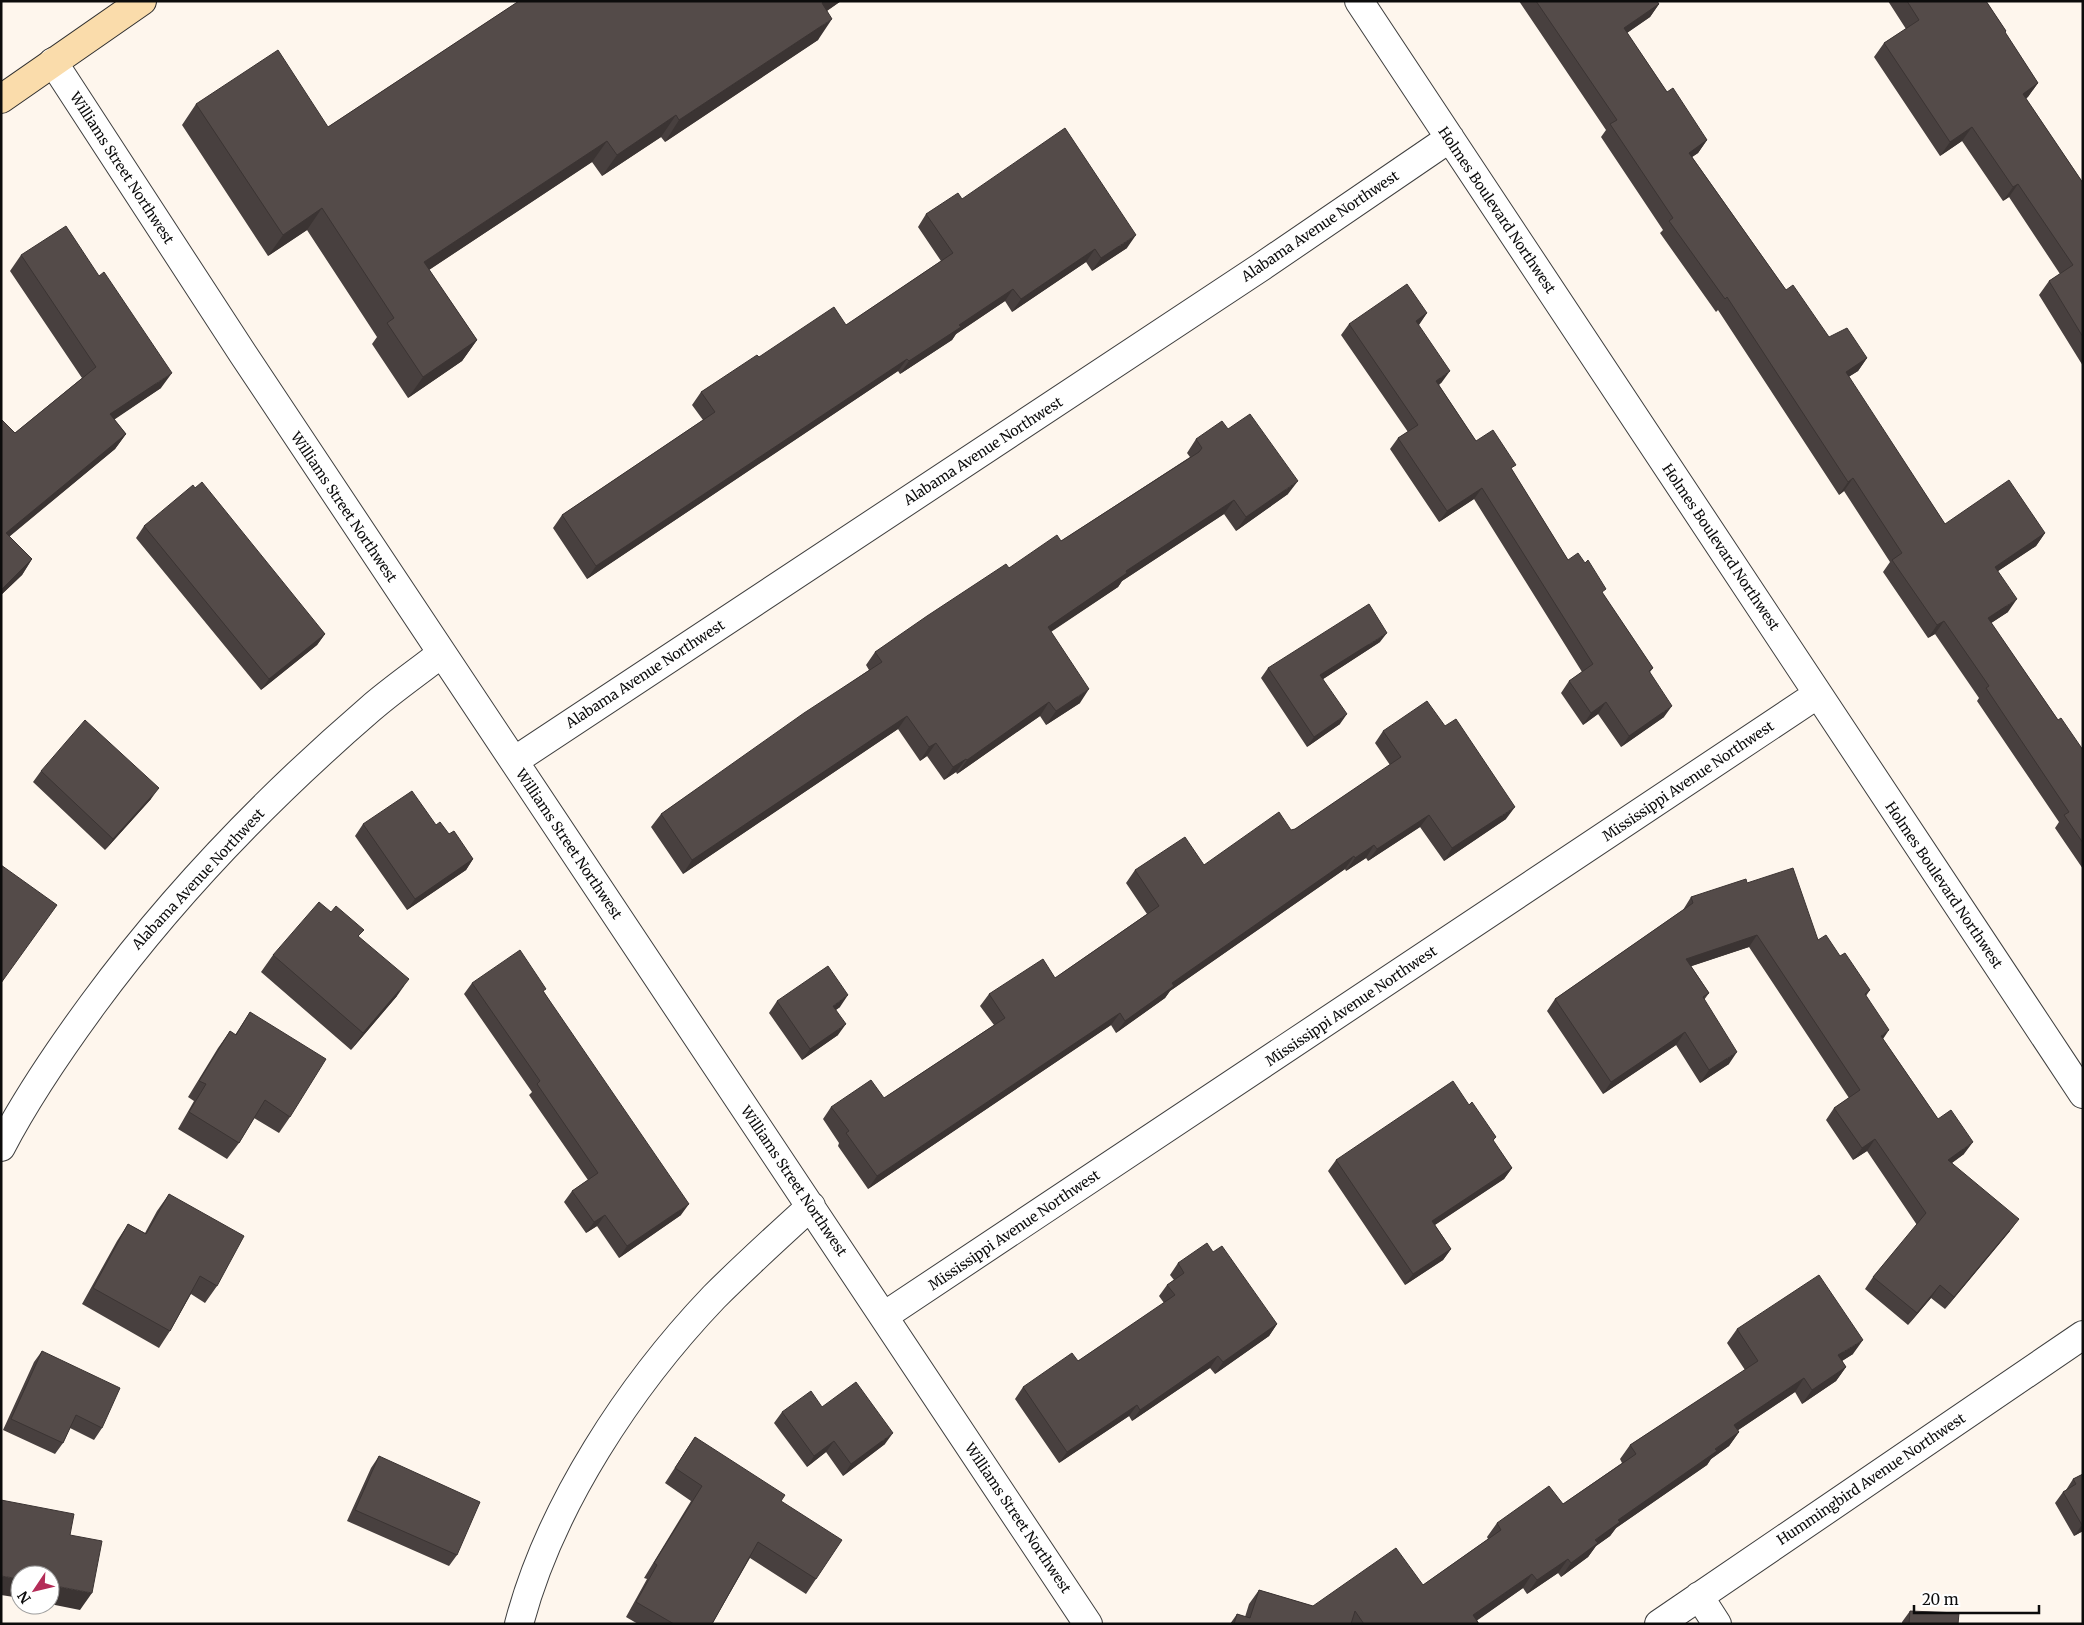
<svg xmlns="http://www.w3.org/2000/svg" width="2084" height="1625" viewBox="0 0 2084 1625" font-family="Merriweather,serif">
  <rect width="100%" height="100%" fill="#fef6ed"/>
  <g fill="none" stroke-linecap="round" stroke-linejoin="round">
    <defs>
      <path id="minor" d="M1359,1L2083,1094
        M53,62L243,354L1088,1624
        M514,761L1261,267L1450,138
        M1,1147C27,1097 60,1049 93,1004C173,895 268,797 370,709C393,689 418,672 442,653
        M884,1316L1818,694
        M1699,1596L1717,1624
        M519,1624C550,1506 630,1385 714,1297C745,1266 778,1236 811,1206
        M1659,1624L2083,1335"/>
      <path id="secondary" d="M1,99L142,1"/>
    </defs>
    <use href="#minor" stroke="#3f3f3f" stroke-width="30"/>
    <use href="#secondary" stroke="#2e2e2e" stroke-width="30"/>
    <use href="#minor" stroke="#fff" stroke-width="28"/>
    <use href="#secondary" stroke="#fadcab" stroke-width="28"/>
  </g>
  <path fill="#48403f" d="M519,1H841L827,11L818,40L665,142L661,137L602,176L592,162L429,270L477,340L462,361L408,398L372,344L377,337L307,230L268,256L182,125L196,104L328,127Z
    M1519,1H1657L1659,4L1650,17L1627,33L1667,92L1707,140L1698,153L1692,157L1786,290L1829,337L1867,358L1858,371L1848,377L1945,524L2045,533L2036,546L1998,571L2008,612L1991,623L2058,720L2083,750V869L2055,828L2059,822L1977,701L1979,698L1935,634L1928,638L1883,572L1890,562L1844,491L1839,495L1718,310L1716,312L1660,233L1663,230L1601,137L1606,130Z
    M1888,1H1986L2006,31L2005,33L2038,83L2026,99L2083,183V366L2039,295L2049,281L2060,274L2009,197L2003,201L1962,141L1940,156L1874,57L1884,43L1906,29Z
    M962,199L1127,248L1092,271L1086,262L1012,312L1005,301L956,334L952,340L900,374L898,371L587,579L553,528L562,515L703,420L692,405L701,392L759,357L846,325L941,261L918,227L926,214Z
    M21,255L161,388L114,419L126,434L115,449L9,537L32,559L22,575L1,595V419L15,433L82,378L10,271Z
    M1427,313L1418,325L1442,382L1439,385L1476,441L1512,470L1568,560L1603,594L1653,668L1650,672L1664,717L1621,747L1598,714L1583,725L1561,693L1569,681L1582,672L1474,499L1439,522L1390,449L1398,438L1408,432L1341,335L1349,324Z
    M1228,429L1288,494L1236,531L1224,514L1122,581L1118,587L1051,632L1080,703L1046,725L1040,716L957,774L956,772L944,780L927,756L920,761L898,729L683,874L651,827L661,814L869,670L866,665L875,652L1009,568L1061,541L1190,457L1187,453L1196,439Z
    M195,488L325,634L317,645L261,690L136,538L144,526Z
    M1380,642L1323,679L1340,724L1307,747L1261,678L1268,668Z
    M1383,731L1506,819L1444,861L1420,827L1368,861L1366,858L1346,871L1345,869L1170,991L1165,998L1116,1033L1111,1025L868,1189L838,1146L839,1143L823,1119L831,1107L884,1098L994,1025L980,1006L989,994L1055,978L1147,914L1126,883L1135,870L1204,865L1291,830L1295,829L1390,765L1375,743Z
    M41,771L151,799L105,850L33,782Z
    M363,824L436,825L449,834L473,859L466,870L407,910L355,836Z
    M1747,883L1818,940L1840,956L1870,990L1866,996L1883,1039L1938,1119L1964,1154L1952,1163L2010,1231L1945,1309L1931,1298L1908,1325L1865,1289L1873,1277L1917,1225L1867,1151L1853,1160L1826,1120L1834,1108L1849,1098L1749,947L1691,966L1709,993L1704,1000L1729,1064L1700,1083L1676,1045L1603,1094L1547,1011L1555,999L1683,910L1691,897Z
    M359,937L397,996L351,1050L261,972L273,955Z
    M472,983L544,992L681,1215L619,1258L597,1226L586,1233L564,1202L572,1191L588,1180L529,1095L532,1092L464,994Z
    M777,1001L840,1007L836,1010L838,1035L802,1060L769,1013Z
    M250,1012L290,1117L279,1133L254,1118L239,1143L227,1159L178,1129L194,1101L188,1097L218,1048L230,1031L235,1035Z
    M1469,1105L1496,1137L1493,1141L1512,1168L1504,1179L1435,1225L1451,1249L1443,1260L1405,1285L1328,1171L1336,1160Z
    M169,1194L217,1286L205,1303L191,1294L170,1331L159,1348L82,1304L117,1241L128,1224L145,1233L157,1211Z
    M1213,1252L1277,1324L1269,1336L1215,1374L1210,1368L1132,1421L1129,1416L1059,1463L1015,1399L1023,1387L1078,1361L1164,1303L1159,1296L1167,1285L1174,1280L1170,1275L1178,1263Z
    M1737,1329L1853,1354L1842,1361L1846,1367L1836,1381L1802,1404L1795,1392L1738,1430L1739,1432L1729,1446L1711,1459L1707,1465L1616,1528L1610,1536L1596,1546L1588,1557L1561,1577L1558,1573L1527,1594L1523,1588L1477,1620L1479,1624H1230L1237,1614L1245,1617L1249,1604L1259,1590L1313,1606L1423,1585L1488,1539L1487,1537L1497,1523L1563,1504L1622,1463L1620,1459L1630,1445L1745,1370L1727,1343Z
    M42,1351L102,1428L94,1440L70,1428L63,1443L55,1454L3,1430L34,1362Z
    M822,1407L885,1444L843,1476L826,1452L807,1467L774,1423L782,1412Z
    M695,1437L781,1501L816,1579L806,1594L750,1558L712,1624H638L626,1617L647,1579L644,1578L691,1501L665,1483L685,1452Z
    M379,1456L457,1555L449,1566L347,1521L371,1468Z
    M2083,1474V1531L2074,1536L2055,1503L2063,1492L2066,1490L2073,1479Z
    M1910,1611L1958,1624H1902V1622Z"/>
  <path fill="#3b3433" d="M824,1H841L807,24L822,3Z
    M1659,4L1650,17L1615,41L1624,28Z
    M832,19L818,40L665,142L679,120Z
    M2038,83L2028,97L2013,108L2023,94Z
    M676,115L661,137L602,176L617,155Z
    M1972,127L1962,141L1940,156L1950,142Z
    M1707,140L1698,153L1680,165L1689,153Z
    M607,141L592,162L409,283L424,262Z
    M2018,184L2009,197L2003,201L2013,187Z
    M322,208L307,230L268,256L283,235Z
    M1136,235L1127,248L1092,271L1101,258Z
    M1095,249L1086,262L1012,312L1021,299Z
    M1013,289L1005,301L956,334L952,340L900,374L909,361L959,325Z
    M1427,313L1419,325L1408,333L1416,321Z
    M477,340L462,361L408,398L423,377Z
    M1867,358L1858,371L1836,385L1846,372Z
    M907,359L898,371L587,579L596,566Z
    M1450,371L1442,382L1428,392L1436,381Z
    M172,373L161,388L99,430L110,414Z
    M126,434L115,449L1,543L6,533Z
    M1853,478L1844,491L1839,495L1848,482Z
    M1298,481L1288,494L1236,531L1246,517Z
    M1482,488L1474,499L1439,522L1447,511Z
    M1234,500L1224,514L1122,581L1118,587L1038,640L1048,627L1126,571Z
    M2045,533L2036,546L1986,579L1995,567Z
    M32,559L22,575L1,595V590Z
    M2017,599L2008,612L1979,631L1988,618Z
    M1944,621L1935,634L1928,638L1937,625Z
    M1387,633L1380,642L1314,685L1320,675Z
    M325,634L317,645L261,690L269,679Z
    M1089,689L1080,703L1046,725L1056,711Z
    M1049,702L1040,716L957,774L967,760Z
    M1606,702L1598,714L1583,725L1591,713Z
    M1672,706L1664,717L1621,747L1629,736Z
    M1347,714L1340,724L1307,747L1314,737Z
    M907,716L898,729L683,874L692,860Z
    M936,743L927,756L920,761L929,747Z
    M966,759L956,772L944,780L953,767Z
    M159,788L151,799L105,850L113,839Z
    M1515,807L1506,819L1444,861L1452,848Z
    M1429,815L1420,827L1368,861L1377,849Z
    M1374,845L1366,858L1346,871L1355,858Z
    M1354,856L1345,869L1170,991L1165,998L1116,1033L1125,1021L1172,983Z
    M473,859L466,870L407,910L415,899Z
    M1757,935L1749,947L1677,971L1686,959Z
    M409,979L397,996L351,1050L363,1033Z
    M848,995L840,1007L825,1017L833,1006Z
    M1120,1013L1111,1025L868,1189L877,1176Z
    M846,1024L838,1035L802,1060L810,1049Z
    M1889,1030L1881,1042V1036Z
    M1685,1032L1676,1045L1603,1094L1611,1082Z
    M1737,1052L1729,1064L1700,1083L1709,1070Z
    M1875,1139L1867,1151L1853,1160L1862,1148Z
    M1973,1142L1964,1154L1939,1172L1948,1160Z
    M1512,1168L1504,1179L1424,1232L1432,1221Z
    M689,1204L681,1215L619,1258L627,1246Z
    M605,1215L597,1226L586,1233L594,1222Z
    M2019,1219L2010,1231L1945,1309L1954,1297Z
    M1451,1249L1443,1260L1405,1285L1413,1274Z
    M1940,1285L1931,1298L1908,1325L1917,1313Z
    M1277,1324L1269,1336L1215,1374L1223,1362Z
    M1863,1340L1853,1354L1829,1369L1838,1355Z
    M1218,1356L1210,1368L1132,1421L1140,1410Z
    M1846,1367L1836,1381L1802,1404L1812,1390Z
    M1804,1378L1795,1392L1725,1439L1734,1425Z
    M1137,1405L1129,1416L1059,1463L1067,1452Z
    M1739,1432L1729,1446L1711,1459L1707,1465L1616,1528L1610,1536L1596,1546L1588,1557L1561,1577L1571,1563L1618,1520Z
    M893,1433L885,1444L843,1476L851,1464Z
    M834,1441L826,1452L807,1467L814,1456Z
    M2083,1524V1531L2074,1536L2082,1525Z
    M1568,1559L1558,1573L1527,1594L1537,1580Z
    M1532,1574L1523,1588L1472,1624L1473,1615Z
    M1,1576L20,1579V1598L1,1595Z
    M50,1585L92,1593L80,1610L50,1604Z"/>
  <path fill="#544b49" stroke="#3b3433" d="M519,1H824L822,3L832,19L679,120L676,115L617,155L607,141L424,262L477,340L423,377L387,323L394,318L322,208L283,235L196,104L278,50L328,127Z
    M1536,1H1657L1659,4L1624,28L1667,92L1673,88L1707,140L1689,153L1786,290L1793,285L1829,337L1847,328L1867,358L1846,372L1945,524L2009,480L2045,533L1995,567L2017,599L1988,618L2058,720L2061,718L2083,750V843L2064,815L2069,812L1986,688L1989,686L1944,621L1937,625L1892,560L1902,553L1853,478L1848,482L1727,297L1725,299L1669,221L1673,218L1610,124L1617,120Z
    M1907,1H1986L2006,31L2005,32L2038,83L2023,94L2083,183V337L2049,281L2073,265L2018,184L2013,187L1972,127L1950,142L1884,43L1919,20Z
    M1065,128L1136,235L1101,258L1095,249L1021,299L1013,289L959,325L961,327L909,361L907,359L596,566L562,515L715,412L701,392L757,355L759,357L834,307L846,325L953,253L926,214L958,193L962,199Z
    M66,226L99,276L104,272L172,373L110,414L126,434L6,533L32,559L1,590V419L15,433L96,367L21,255Z
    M1407,284L1427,313L1416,321L1450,371L1436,381L1476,441L1493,430L1516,465L1511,468L1568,560L1578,553L1585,563L1588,560L1606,589L1602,592L1653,668L1649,671L1672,706L1629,736L1606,702L1591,713L1569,681L1593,664L1482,488L1447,511L1398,438L1418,425L1349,324Z
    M1250,414L1298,481L1246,517L1234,500L1126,571L1127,573L1048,627L1089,689L1056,711L1049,702L967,760L966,759L953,767L936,743L929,747L907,716L692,860L661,814L804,713L882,662L875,652L927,616L1006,564L1009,568L1057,535L1061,541L1199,452L1202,448L1196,439L1222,421L1228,429Z
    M202,482L325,634L269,679L144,526L193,485L195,488Z
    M1369,604L1387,633L1320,675L1347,714L1314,737L1268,668Z
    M1427,701L1445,726L1456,719L1515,807L1452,848L1429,815L1377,849L1374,845L1355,858L1354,856L1172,983L1174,986L1125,1021L1120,1013L877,1176L846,1133L849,1131L831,1107L871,1080L884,1098L1005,1018L989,994L1043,959L1055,978L1159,906L1135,870L1185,837L1204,865L1279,812L1291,830L1295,829L1401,757L1383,731Z
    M85,720L159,788L113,839L41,771Z
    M412,791L436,825L440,822L449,834L454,831L473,859L415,899L363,824Z
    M1,865L57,905L1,983Z
    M1793,868L1818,940L1826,935L1840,956L1845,953L1870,990L1865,994L1889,1030L1881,1036L1938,1119L1951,1110L1973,1142L1948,1160L2019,1219L1954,1297L1940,1285L1917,1313L1873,1277L1926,1213L1875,1139L1862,1148L1834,1108L1860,1090L1757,935L1686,959L1709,993L1703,997L1737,1052L1709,1070L1685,1032L1611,1082L1555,999L1693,903L1691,897L1746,879L1747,883Z
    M319,902L331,912L336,906L364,930L358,936L409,979L363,1033L273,955Z
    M520,950L546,989L543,991L689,1204L627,1246L605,1215L594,1222L572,1191L598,1173L537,1084L540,1081L472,983Z
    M828,966L848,995L833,1006L846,1024L810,1049L777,1001Z
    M250,1012L326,1059L290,1117L265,1100L239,1143L189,1112L206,1084L199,1081L230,1031L236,1035Z
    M1453,1081L1469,1105L1472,1102L1496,1137L1493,1140L1512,1168L1432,1221L1451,1249L1413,1274L1336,1160Z
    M169,1194L244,1236L217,1286L200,1276L170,1331L93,1288L128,1224L146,1234Z
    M1207,1243L1213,1252L1222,1246L1277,1324L1223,1362L1218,1356L1140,1410L1137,1405L1067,1452L1023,1387L1072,1353L1078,1361L1175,1295L1167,1285L1184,1273L1178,1263Z
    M1819,1275L1863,1340L1838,1355L1846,1367L1812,1390L1804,1378L1734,1425L1739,1432L1715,1449L1717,1451L1618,1520L1620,1522L1595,1540L1598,1543L1571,1563L1568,1559L1537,1580L1532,1574L1473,1615L1479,1624H1364L1355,1611L1351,1624H1234L1237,1614L1250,1618L1259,1590L1313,1606L1396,1548L1423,1585L1501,1530L1497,1523L1549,1486L1563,1504L1636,1454L1630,1445L1758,1361L1737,1329Z
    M42,1351L120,1388L102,1428L76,1415L63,1443L11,1419Z
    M856,1382L893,1433L851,1464L834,1441L814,1456L782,1412L811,1391L822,1407Z
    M695,1437L785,1495L781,1501L842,1540L816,1579L758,1542L712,1624H674L636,1602L657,1565L654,1563L702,1486L675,1468Z
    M379,1456L480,1502L457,1555L355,1510Z
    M2083,1474V1524L2082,1525L2063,1492L2076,1484L2073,1479Z
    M1,1500L74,1514L70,1535L102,1541L92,1593L50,1585V1575H20V1579L1,1576Z
    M1910,1611L1959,1613L1958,1624H1909Z"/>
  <g text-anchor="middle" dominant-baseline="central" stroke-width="5" stroke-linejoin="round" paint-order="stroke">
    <g font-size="14" fill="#0c0c0c" stroke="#fff">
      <text transform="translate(122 168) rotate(57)">Williams Street Northwest</text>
      <text transform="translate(1497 210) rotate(56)">Holmes Boulevard Northwest</text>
      <text transform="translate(1320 226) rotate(-34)">Alabama Avenue Northwest</text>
      <text transform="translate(983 451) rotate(-33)">Alabama Avenue Northwest</text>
      <text transform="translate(344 507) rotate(56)">Williams Street Northwest</text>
      <text transform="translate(1721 547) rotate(56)">Holmes Boulevard Northwest</text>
      <text transform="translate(645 674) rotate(-33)">Alabama Avenue Northwest</text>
      <text transform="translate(1688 781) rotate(-34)">Mississippi Avenue Northwest</text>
      <text transform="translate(569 844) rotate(56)">Williams Street Northwest</text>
      <text transform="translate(198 879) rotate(-47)">Alabama Avenue Northwest</text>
      <text transform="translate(1944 885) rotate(56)">Holmes Boulevard Northwest</text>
      <text transform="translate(1351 1006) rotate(-34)">Mississippi Avenue Northwest</text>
      <text transform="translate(794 1181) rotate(56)">Williams Street Northwest</text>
      <text transform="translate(1014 1230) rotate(-34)">Mississippi Avenue Northwest</text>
      <text transform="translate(1871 1479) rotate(-34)">Hummingbird Avenue Northwest</text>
      <text transform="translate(1018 1518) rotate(56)">Williams Street Northwest</text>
    </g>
  </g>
  <rect width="2084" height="1625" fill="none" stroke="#0c0c0c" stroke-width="5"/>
  <g transform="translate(35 1590) rotate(235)"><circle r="24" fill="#ffffff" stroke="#9e9e9e"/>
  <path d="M0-4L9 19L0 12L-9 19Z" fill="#b42c58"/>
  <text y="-8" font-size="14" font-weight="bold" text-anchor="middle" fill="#0c0c0c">N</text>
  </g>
  <path d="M1914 1605v8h125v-8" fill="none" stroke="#0c0c0c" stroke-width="2.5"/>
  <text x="1922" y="1605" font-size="15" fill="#0c0c0c" stroke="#ffffff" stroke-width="4" paint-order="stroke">20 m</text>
</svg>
